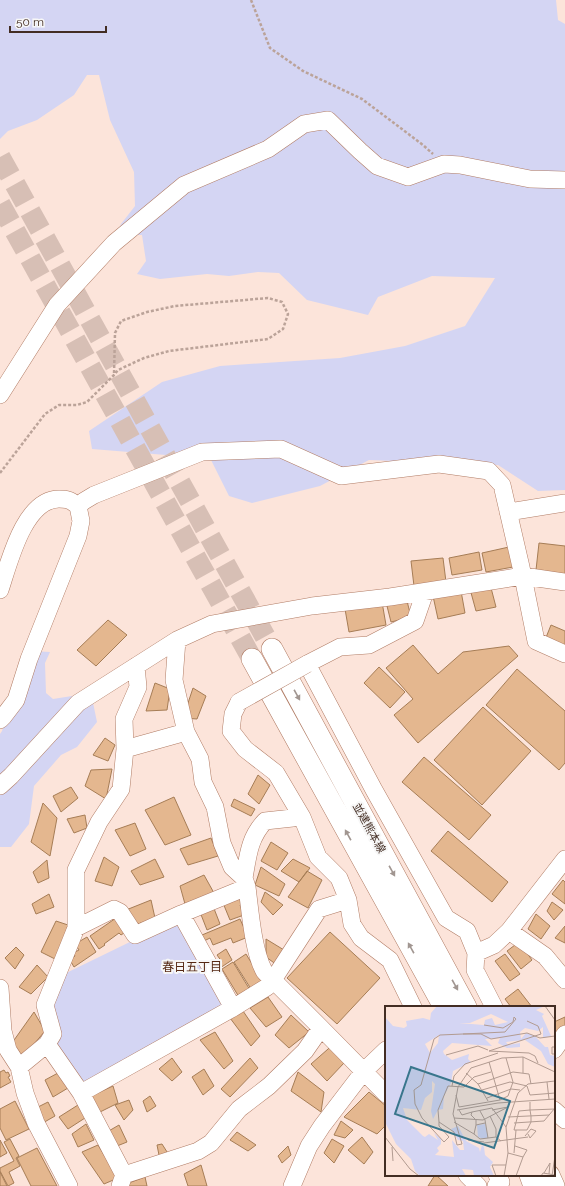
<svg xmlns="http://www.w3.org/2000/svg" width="565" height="1186" viewBox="0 0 565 1186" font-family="Raleway,'Noto Sans JP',sans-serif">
  <rect width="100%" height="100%" fill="#fce4da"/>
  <path fill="#d4d5f3" d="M0,0H556L558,20L565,24V490L538,491L498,465L369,460L320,486L252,503L229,496L204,446L166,455L92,449L89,431L162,382L220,366L340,358L405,346L465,326L495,278L432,276L378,297L368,315L307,300L279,273L258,272L229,276L207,274L160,279L137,274L146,261L142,235H116L121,224L135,206L134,172L110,120L99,75H87L74,95L37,120L8,131L0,139Z
    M32,651L50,652L45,663L46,693L53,699L91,693L97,722L77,747L61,755L34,786L29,824L11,847H0V734L2,731L14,697Z
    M176,921L225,1006L84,1083L55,1048L58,1041L51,1005L60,976L134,940Z"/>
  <path fill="#e4b78f" stroke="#a67d56" d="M539,543L565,546V574L536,570Z
    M509,547L513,567L486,572L482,553Z
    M479,552L482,570L452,575L449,558Z
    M443,558L446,582L414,586L411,561Z
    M490,584L496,607L476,611L470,589Z
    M461,591L465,613L438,619L433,596Z
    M406,597L411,617L391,622L386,602Z
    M382,602L386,625L349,632L345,609Z
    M108,620L127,635L96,666L77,650Z
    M551,625L565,631V649L545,640Z
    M413,645L438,674L463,652L509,646L518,656L418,743L394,715L413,699L386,668Z
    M379,667L405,692L390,708L364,683Z
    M517,669L565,711V763L559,770L486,705Z
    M155,683L170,689L167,710L146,711Z
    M193,688L206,696L197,719L183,718Z
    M483,707L531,751L482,805L434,760Z
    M105,738L115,745L108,761L93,755Z
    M424,757L491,815L469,840L402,782Z
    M112,769L106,799L85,786L91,770Z
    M258,775L270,785L259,804L248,794Z
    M71,787L78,798L61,812L53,796Z
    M174,797L191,835L165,845L145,810Z
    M234,799L255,809L251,816L231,806Z
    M43,803L57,818L50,856L31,842Z
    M85,815L87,828L74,833L67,819Z
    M135,823L146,849L130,856L115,830Z
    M448,831L508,882L492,902L431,851Z
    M211,838L218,856L188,865L180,849Z
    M271,842L288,853L277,870L261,861Z
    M104,857L119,867L112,886L95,881Z
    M155,859L164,877L140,885L131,871Z
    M293,859L310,868L299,882L281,871Z
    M47,860L49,878L38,883L33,872Z
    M261,867L285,884L279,896L255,885Z
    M307,871L322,880L308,908L288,897Z
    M204,875L214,893L185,904L180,886Z
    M563,880L565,882V904L552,894Z
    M265,892L283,905L273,915L261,902Z
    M49,894L54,907L36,914L32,904Z
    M240,896L243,904L240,905L244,915L230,920L223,903Z
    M151,900L155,918L138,924L126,910Z
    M552,902L563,910L554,920L547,911Z
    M213,906L220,924L207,930L200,912Z
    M536,914L550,926L541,939L528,929Z
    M116,918L124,933L121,935L119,933L104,944L105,945L99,949L90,936Z
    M240,919L248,937L233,943L231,938L213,945L210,938L204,941L202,935Z
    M56,921L68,925L57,960L41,952Z
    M565,926V943L555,938Z
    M330,932L380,978L337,1024L287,978Z
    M87,937L96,952L74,967L70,960L75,956L73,953L79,950L75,944Z
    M266,939L284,950L277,965L266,957Z
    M519,942L532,960L521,969L507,951Z
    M16,947L24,955L15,969L5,958Z
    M226,949L232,960L220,968L218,964L222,962L217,955Z
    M246,954L263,982L251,989L234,962Z
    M505,954L520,974L510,981L495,961Z
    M233,962L250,990L239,997L222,969Z
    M37,965L48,977L31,994L19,987Z
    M518,989L532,1007H511L505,999Z
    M268,997L282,1017L266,1027L250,1008Z
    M243,1011L260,1036L251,1046L230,1018Z
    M34,1012L45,1031L23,1057L12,1043Z
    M291,1015L309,1032L289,1048L275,1035Z
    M565,1017V1032L560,1031L554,1034V1022Z
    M215,1032L233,1061L224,1069L200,1040Z
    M336,1042L344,1063L327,1081L311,1064Z
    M172,1058L182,1072L172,1081L159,1069Z
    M250,1058L258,1068L230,1097L221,1089Z
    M204,1069L214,1086L203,1095L192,1077Z
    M4,1070L6,1073L8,1072L10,1076L8,1077L11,1082L0,1088V1072Z
    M298,1072L324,1092L321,1112L291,1091Z
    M58,1073L68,1088L53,1097L45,1080Z
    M113,1086L118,1103L100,1112L91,1096Z
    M369,1092L386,1106V1125L377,1134L344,1117Z
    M150,1096L156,1106L147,1112L143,1101Z
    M129,1100L133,1110L124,1120L115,1105Z
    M15,1101L29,1129L6,1140L0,1128V1109Z
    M48,1102L55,1116L41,1124L34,1109Z
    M78,1105L85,1118L68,1129L59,1117Z
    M341,1121L353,1130L345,1138L334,1135Z
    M86,1124L94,1140L78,1147L72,1134Z
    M119,1125L127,1142L117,1146L107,1132Z
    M237,1132L256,1145L248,1151L230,1140Z
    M362,1137L373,1152L364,1164L348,1150Z
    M10,1139L19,1156L16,1158L20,1166L9,1172L14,1183L8,1186L0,1171V1168L14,1161L4,1142Z
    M332,1139L344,1146L334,1163L324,1153Z
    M0,1140L7,1153L0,1157Z
    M162,1144L169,1155L160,1160L157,1145Z
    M98,1145L118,1178L104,1184L82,1152Z
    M288,1146L291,1155L282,1163L278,1156Z
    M37,1148L57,1186H31L17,1158Z
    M201,1165L207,1186H188L184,1174Z
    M0,1172L7,1186H0Z
    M435,1175H436L448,1186H428Z
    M145,1177L147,1186H127L126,1184Z"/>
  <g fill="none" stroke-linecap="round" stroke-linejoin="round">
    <path stroke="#d7bfb5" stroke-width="21" stroke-dasharray="21 10" stroke-linecap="butt" d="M0,157L272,649
      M0,204L252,659"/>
    <defs>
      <path id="minor" d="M0,395L57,305L114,243L184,185L268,149L304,124L328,120L360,151L377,166L408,177L444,164L460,165L530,179L565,180
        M78,506L84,501L94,495L202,452L281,449L341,476L439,464L489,471L502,485L521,567L536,641L565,654
        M508,512L565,503
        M0,590C9,563 24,499 59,499C62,499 65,499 68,500C72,501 75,504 78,506L81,521L78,536L29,659L16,700L3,717L0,720
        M425,592L415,621L369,645L340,647L307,664L374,790L446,918L467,931L476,953L475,970L494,1007
        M177,640L174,680L186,732L200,759L203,782L215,807L222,843L232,867L244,878L247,887C250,910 253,951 264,971C266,974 270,977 273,980L321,1028L386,1094
        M239,702L233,714L231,731L245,749L276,773L302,817L265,821C249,838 248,856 244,878
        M125,749L186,732
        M0,786L11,776L78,703L177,640L212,624L312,606L390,597L523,576L565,582
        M302,817L318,857L339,878L348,900L352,924L361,938L390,960L413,1007
        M76,928V870L99,822L121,789L125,749L124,719L138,687L136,666
        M509,931L545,956L565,980
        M476,953L494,945L509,931L565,859
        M0,988L3,1031L8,1050L19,1067L47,1044
        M233,1008L181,914L247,887
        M554,1050L565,1034
        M19,1067L25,1093L36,1123L69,1186
        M81,1093L233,1008L267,987L273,980L319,909L348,900
        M554,1110L565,1120
        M124,1175L198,1151L211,1143L239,1109L269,1086L305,1051L321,1028
        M467,1175L478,1186
        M120,1186L124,1175L81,1093L47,1044L53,1034L45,1005L76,928L114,909L120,912L135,935L181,914
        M292,1186L309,1146L322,1126L364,1071L386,1050
        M496,1186L501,1182L497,1175"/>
      <path id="major" d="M272,649L466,1007
        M252,659L444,1007
        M530,1175L534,1186
        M549,1175L554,1186"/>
    </defs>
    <use href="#minor" stroke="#b17c65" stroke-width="18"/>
    <use href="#major" stroke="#b17c65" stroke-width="22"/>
    <path stroke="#bba399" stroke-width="2.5" stroke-dasharray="3 2" stroke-linecap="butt" d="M251,0L270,48L303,71L362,99L423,145L433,154
      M0,473L45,414L59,405H77L87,402L114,375L118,370L144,358L169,351L268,339L283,329L288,314L282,302L268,298L175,306L147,312L121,321L115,333L114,375"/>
    <use href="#minor" stroke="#fff" stroke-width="17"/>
    <use href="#major" stroke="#fff" stroke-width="21"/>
    <defs>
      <path id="minor-bridge" d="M239,702L307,664"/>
    </defs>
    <use href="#minor-bridge" stroke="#b17c65" stroke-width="18" stroke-linecap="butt"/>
    <use href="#minor-bridge" stroke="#fff" stroke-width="17"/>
  </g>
  <defs><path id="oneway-solid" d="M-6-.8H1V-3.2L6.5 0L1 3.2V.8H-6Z"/></defs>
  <g fill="#a19691">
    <use href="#oneway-solid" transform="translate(297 695) rotate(61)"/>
    <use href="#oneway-solid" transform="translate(348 835) rotate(-119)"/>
    <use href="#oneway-solid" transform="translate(392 871) rotate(61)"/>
    <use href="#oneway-solid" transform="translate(411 948) rotate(-119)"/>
    <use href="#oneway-solid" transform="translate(455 985) rotate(61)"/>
  </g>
  <g text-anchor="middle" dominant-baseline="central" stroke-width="4" stroke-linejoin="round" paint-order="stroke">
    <g font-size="11" fill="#432d23" stroke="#f7f7f7">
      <text transform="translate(369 828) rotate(61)">並建熊本線</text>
    </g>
    <g font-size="12" fill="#552813" stroke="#f7f7f7">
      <text x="192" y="967">春日五丁目</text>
    </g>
  </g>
  <g transform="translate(385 1006)">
    <rect width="170" height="170" fill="#fce4da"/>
    <path d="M52,0H160L151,4L159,8L157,10L166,30L158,32V21L153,25L140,22L135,26L136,33L141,27L150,30L160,41H163L165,49L170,50V61L163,58L156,45L140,34L146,30L138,34L121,36L123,39L135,37V41L122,42L113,37L115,32L100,33L107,40L67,37L58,45L59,48L67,54L84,48L83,53L86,56L68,65L66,77L59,90L58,103L53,104L48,113L46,105L50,78L47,75V86L40,92L36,104L18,102L22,114L38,130L40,131L44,128L53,134L49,127L56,133V138L52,142L54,145L50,149L69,151L67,134L75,144H79L78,135L73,134L66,123L73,120L81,135L94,142L95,146L97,139L99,141L100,149L108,156L105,161L109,170H89L88,164L77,163L81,170H35L30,165L26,153L11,138L0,116V11L8,20L19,22L22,20L21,15L38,12L45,14L46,7ZM106,8L123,16L110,19L107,12L100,14L99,19L74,17H85ZM54,29L53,37L45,47L40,38ZM100,118L103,131L99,133L93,131L92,119Z" fill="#d4d5f3" fill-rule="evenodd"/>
    <path fill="none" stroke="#b29b91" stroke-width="1" d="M160,0L170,14M142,15L153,20L156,28L104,45L144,47L150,50L153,57M99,19L118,22L128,16L129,11L131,13L120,26L78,28H96L106,33L142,27L155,32L170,30M78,28L55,29L49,33L36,79L29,84L30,98L37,112L59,136L64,131L54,120V116L69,126L72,139L77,138L68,108L73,81L86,62L117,52L138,51L170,66M170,41H167V48H170M61,49L93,40L103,44M138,51V67M81,67L93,78L103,95M162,76L164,93M93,78L128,66L144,68L146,78M67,80L69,70L80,58L113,47M97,84L125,76L142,80L145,89L170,87M71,89L74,101L115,94L104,56M102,92L126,83L135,84M115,94L123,90L128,76L121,52M145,96V104L146,110V116L142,124H129L134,105L145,104L170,103M72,104L113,97L170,93M74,104L77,109L87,106L86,109L90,113M95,105L100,114L103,132M87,106L107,102L121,121M105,110L111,123V131M123,111L164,109M69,112L98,114L123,101L107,104M91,113V119L100,117M54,116L53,104L63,80L79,81L89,71L106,66M69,116L89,128M129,117L159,115L170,102M91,119L89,128L95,133L111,131L116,135M140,130L146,123L151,125L145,132L143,128M0,131L25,163L34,170M83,134L99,136M99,137L143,131M7,141L8,155M123,147L138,151L142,144L130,140M129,147L131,124M159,167L165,157L164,168M111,170L107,159H121M119,170L123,147L121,121L133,87L143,78L170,75M131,170L138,151M156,170L158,167L170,169M167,170L170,150"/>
    <path fill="#39768c" fill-opacity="0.15" stroke="#39768c" stroke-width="2" d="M26,61L125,95L109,142L10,108Z"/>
    <rect width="170" height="170" fill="none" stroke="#432d23" stroke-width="2"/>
  </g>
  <path d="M10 26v6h96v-6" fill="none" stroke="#432d23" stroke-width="2"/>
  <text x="16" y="26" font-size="12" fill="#432d23" stroke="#f7f7f7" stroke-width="3" paint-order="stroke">50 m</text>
</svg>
